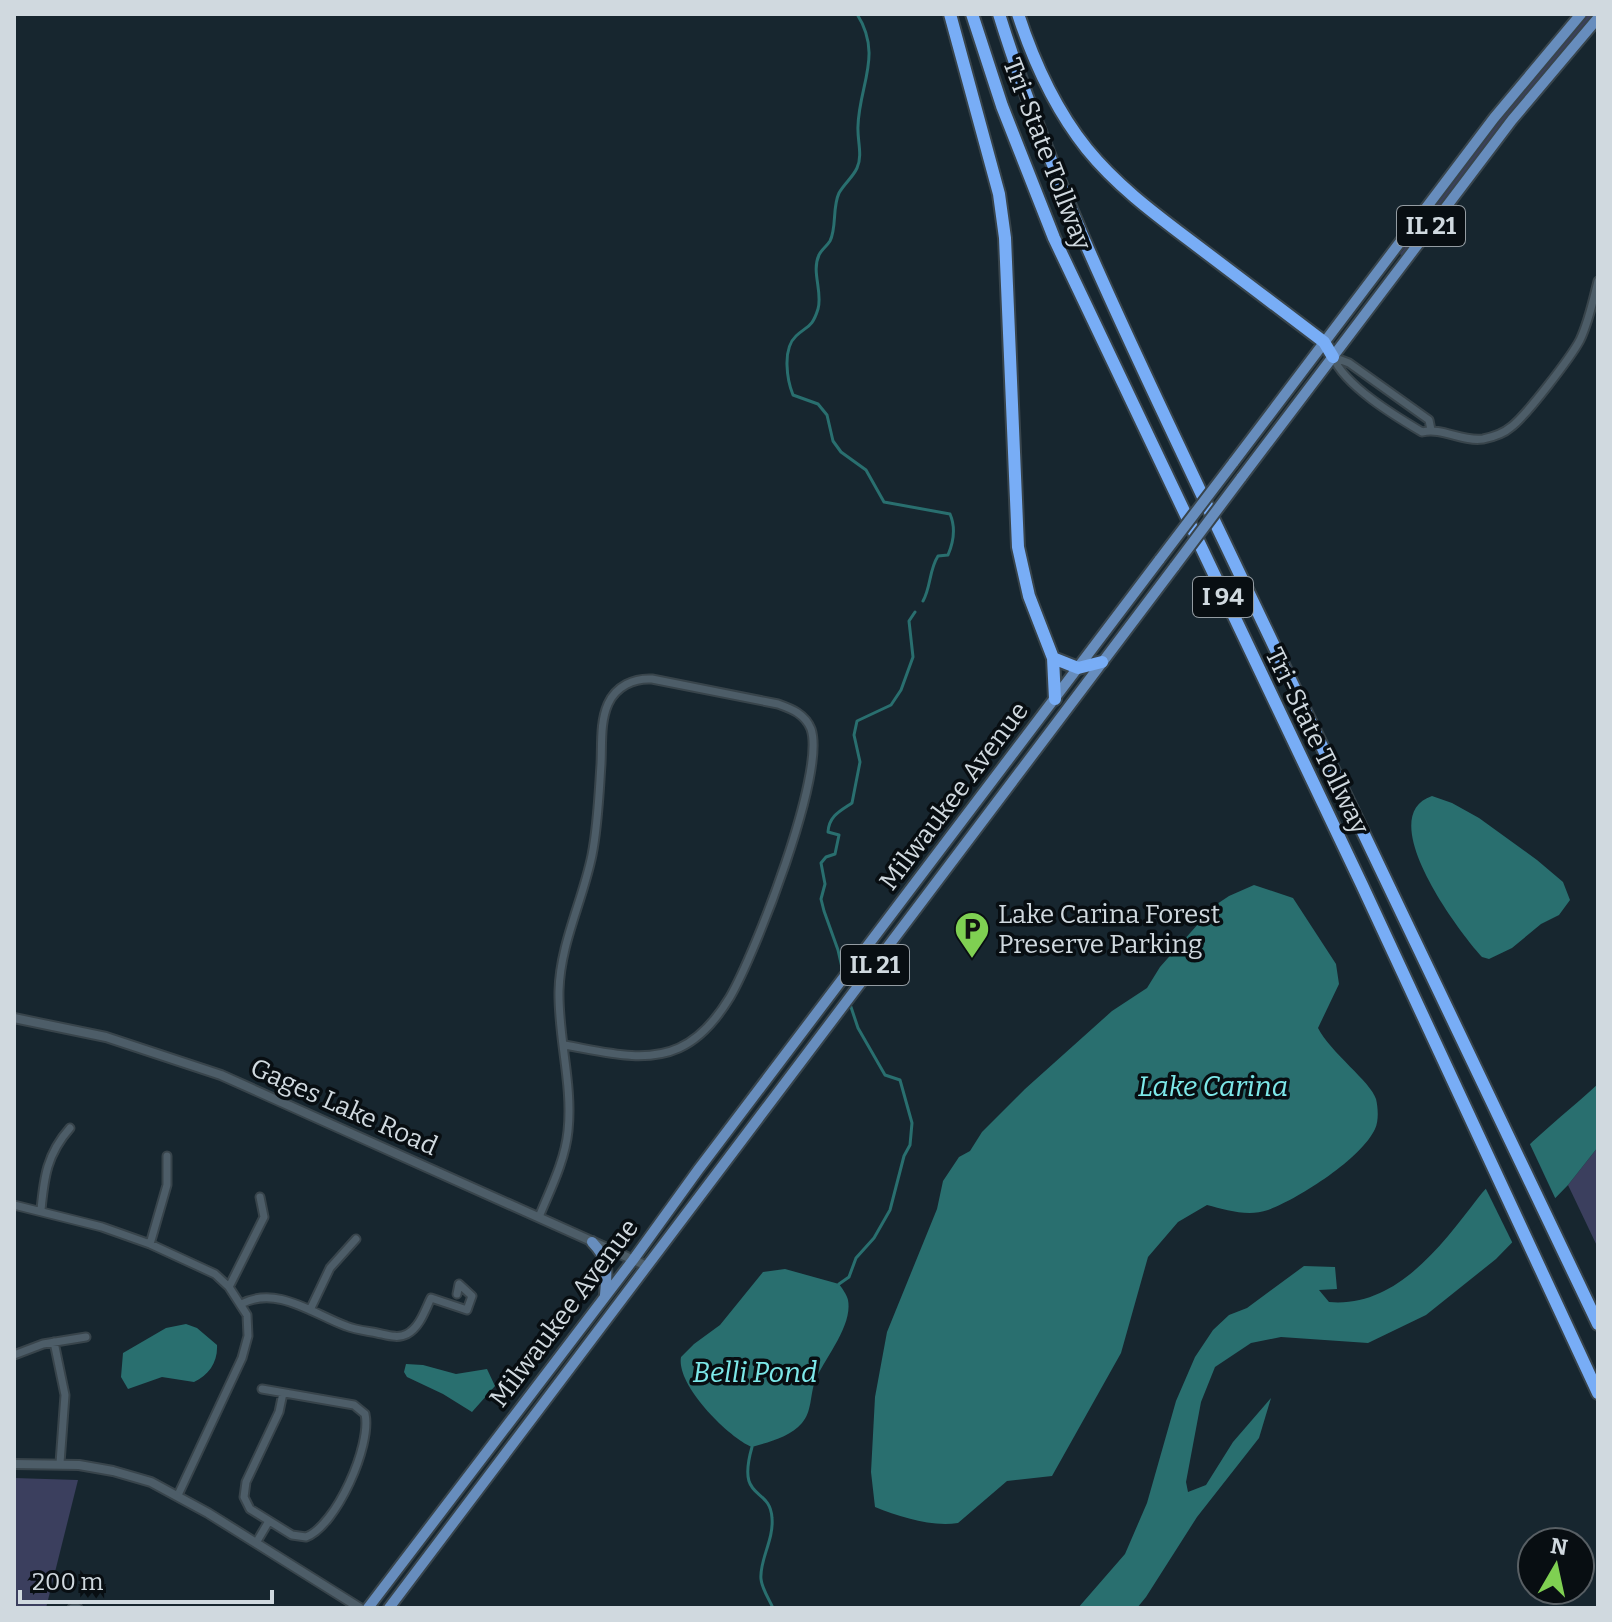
<svg xmlns="http://www.w3.org/2000/svg" width="1612" height="1622" viewBox="0 0 1612 1622" font-family="Bitter,serif">
  <rect width="100%" height="100%" fill="#17262f"/>
  <path fill="#3b3f5e" d="M1588,14H1594L1508,115L1402,256L1400,254L1501,118Z
    M1598,1147V1248L1568,1185Z
    M14,1478L78,1480L46,1608H14Z"/>
  <path fill="#296f6f" d="M1432,796L1452,803L1479,818L1537,860L1563,882L1570,900L1559,915L1541,924L1512,948L1489,959L1482,957C1459,932 1372,816 1432,796Z
    M1254,885L1293,898L1336,964L1339,984L1318,1028C1330,1052 1371,1082 1376,1099C1378,1107 1379,1121 1375,1129C1361,1159 1298,1199 1268,1210C1248,1217 1226,1210 1207,1205L1178,1222L1148,1257L1121,1353L1052,1476L1007,1481L958,1523C931,1527 900,1517 875,1507L871,1472L875,1397L887,1332L937,1209L943,1181L959,1157L970,1151L982,1132L1025,1089L1112,1011L1147,988L1160,967L1214,906L1229,896Z
    M1598,1084V1147L1568,1185L1496,1259L1426,1315L1368,1343L1281,1337L1251,1343L1215,1367L1201,1402L1186,1482L1188,1492L1206,1485L1233,1442L1271,1398L1259,1438L1197,1517L1146,1597L1137,1608H1078L1125,1554L1147,1503L1176,1401L1195,1357L1213,1330L1229,1315L1247,1308L1304,1266L1335,1267L1337,1289L1319,1290L1329,1302C1396,1308 1441,1246 1478,1198C1489,1184 1503,1171 1516,1158C1542,1131 1571,1109 1598,1084Z
    M785,1269L839,1284C842,1288 847,1295 848,1300C853,1326 824,1359 815,1381C810,1395 812,1412 802,1423C790,1437 769,1442 752,1447C728,1437 676,1385 681,1357L694,1344L720,1325L763,1272Z
    M186,1324L197,1328L217,1345C218,1362 209,1375 194,1382L162,1377L128,1389L121,1377L123,1353L166,1328Z
    M406,1364L423,1365L456,1374L487,1369L495,1386L472,1412L443,1394L407,1377L404,1372Z"/>
  <path fill="#17262f" d="M1528,1140L1557,1202L1514,1246L1484,1185Z"/>
  <g fill="none" stroke-linecap="round" stroke-linejoin="round">
    <path stroke="#296f6f" stroke-width="3" d="M857,14C883,55 859,85 858,126C857,140 863,155 857,168C853,177 844,184 839,193C832,208 837,227 830,241C827,246 821,250 819,255C811,272 823,292 818,309C812,328 808,325 796,336C782,349 787,380 793,395L818,404L827,415L833,441L841,452L866,470L884,502L950,514C956,528 954,541 948,555L938,556C929,570 931,587 923,601
      M843,972L838,950L824,911L821,899L825,884L821,863L826,857L835,854L839,835L828,832C829,816 840,811 852,803L860,762L854,735L857,721L891,705L901,690L913,657L909,621L915,612
      M839,1284L849,1277L856,1258L874,1238L890,1210L904,1156L910,1145L912,1123L900,1080L885,1075L858,1028L851,1007
      M752,1447C736,1503 770,1485 772,1518C774,1540 759,1561 761,1579C762,1589 769,1599 773,1608"/>
    <defs>
      <path id="minor" d="M1333,357C1345,386 1395,416 1422,432C1442,427 1462,442 1483,439C1493,437 1503,434 1511,427C1526,416 1571,357 1580,340C1589,321 1593,301 1598,281
        M1333,357L1349,363L1429,420L1431,430
        M14,1205L102,1227L150,1244L215,1274L229,1287L247,1315L248,1336L242,1358L178,1495
        M41,1210C44,1177 47,1154 70,1128
        M539,1217C550,1190 565,1161 568,1131C573,1084 558,1038 559,991C560,944 583,900 592,855C598,825 599,794 601,764C602,744 600,722 608,704C616,686 634,678 652,679L778,704C792,709 805,714 811,729C826,773 755,954 730,997C718,1017 701,1038 679,1048C644,1064 600,1051 564,1045
        M150,1244L167,1185V1156
        M229,1287L264,1217L260,1197
        M241,1304C277,1285 313,1314 346,1326C356,1330 367,1331 377,1333C387,1335 398,1339 407,1334C420,1327 425,1310 431,1298L467,1310L472,1296L459,1284L457,1294
        M310,1310L330,1268L356,1239
        M54,1342L65,1395L60,1463
        M14,1355L43,1344L86,1337
        M262,1389L354,1405L365,1414C372,1445 336,1526 306,1537L292,1535L250,1509L244,1497L246,1482L279,1412L283,1393
        M256,1543L269,1521
        M72,1608H78"/>
      <path id="tertiary" d="M14,1018L106,1037L221,1075L647,1266
        M14,1464L79,1465L113,1471L151,1482L208,1513L360,1608"/>
      <path id="primary" d="M1233,463L1494,118L1581,14
        M1241,478L1512,120L1598,18
        M592,1242C610,1261 607,1270 605,1295
        M368,1608L633,1260L698,1170L1160,559
        M389,1608L1175,566"/>
      <path id="motorway" d="M950,14L999,194L1005,238L1018,547L1029,596L1053,658L1055,699
        M972,14L1002,106L1054,238L1362,885L1598,1393
        M999,14C1053,188 1134,350 1211,514C1338,785 1471,1053 1598,1324
        M1018,14C1034,63 1055,109 1087,149C1117,186 1155,214 1192,242C1236,275 1280,309 1324,342L1333,357
        M1053,658L1078,668L1102,662"/>
    </defs>
    <use href="#minor" stroke="#38444b" stroke-width="11"/>
    <use href="#tertiary" stroke="#38444b" stroke-width="12"/>
    <use href="#primary" stroke="#38444b" stroke-width="14"/>
    <use href="#motorway" stroke="#38444b" stroke-width="16"/>
    <use href="#minor" stroke="#4d5d68" stroke-width="7"/>
    <use href="#tertiary" stroke="#4d5d68" stroke-width="8"/>
    <use href="#primary" stroke="#678dbd" stroke-width="10"/>
    <use href="#motorway" stroke="#78adf6" stroke-width="12"/>
    <defs>
      <path id="primary-bridge" d="M1160,559L1233,463
        M1175,566L1241,478"/>
    </defs>
    <use href="#primary-bridge" stroke="#38444b" stroke-width="14" stroke-linecap="butt"/>
    <use href="#primary-bridge" stroke="#678dbd" stroke-width="10"/>
  </g>
  <defs>
    <symbol id="parking-pin" viewBox="-11 -11 22 30"><path d="M0 17L-7.5 6A9.5 9.5 0 1 1 7.5 6Z" fill="#7fd052" stroke="#080e12"/><path d="M-3.5-5.5H1a3.5 3.5 0 0 1 0 7H-1V5.5H-3.5ZM-1-3.4V-.6H.8a1.4 1.4 0 0 0 0-2.8Z" fill="#111"/></symbol>
  </defs>
  <g fill-rule="evenodd">
    <use href="#parking-pin" x="952" y="909" width="40" height="54"/>
  </g>
  <g text-anchor="middle" dominant-baseline="central" stroke-width="7" stroke-linejoin="round" paint-order="stroke">
    <g fill="#080e12" stroke="#949ca2" stroke-width="2">
      <rect x="1397" y="206" width="68" height="40" rx="6"/>
      <rect x="1193" y="577" width="60" height="40" rx="6"/>
      <rect x="841" y="945" width="68" height="40" rx="6"/>
    </g>
    <g font-size="24" font-weight="bold" fill="#d0d9df">
      <text x="1431" y="226">IL 21</text>
      <text x="1223" y="597">I 94</text>
      <text x="875" y="965">IL 21</text>
    </g>
    <g font-size="26" fill="#d0d9df" stroke="#080e12">
      <text transform="translate(1047 154) rotate(69)">Tri-State Tollway</text>
      <text transform="translate(1317 741) rotate(64)">Tri-State Tollway</text>
      <text transform="translate(954 796) rotate(-53)">Milwaukee Avenue</text>
      <text transform="translate(344 1107) rotate(24)">Gages Lake Road</text>
      <text transform="translate(564 1313) rotate(-53)">Milwaukee Avenue</text>
    </g>
    <g font-size="26" fill="#d0d9df" stroke="#080e12" text-anchor="start">
      <text x="998" y="914">Lake Carina Forest<tspan x="998" dy="30">Preserve Parking</tspan></text>
    </g>
    <g font-size="28" font-style="italic" fill="#7de8e9" stroke="#080e12">
      <text x="1213" y="1086">Lake Carina</text>
      <text x="755" y="1372">Belli Pond</text>
    </g>
  </g>
  <rect width="1612" height="1622" fill="none" stroke="#d0d9df" stroke-width="32"/>
  <g transform="translate(1556 1566) rotate(9)"><circle r="38" fill="#080e12" stroke="#585f64" stroke-width="2"/>
  <path d="M0-6L14 30L0 20L-14 30Z" fill="#7fd052"/>
  <text y="-12" font-size="22" font-weight="bold" text-anchor="middle" fill="#d0d9df">N</text>
  </g>
  <path d="M20 1590v12h252v-12" fill="none" stroke="#d0d9df" stroke-width="4"/>
  <text x="32" y="1590" font-size="24" fill="#d0d9df" stroke="#080e12" stroke-width="6" paint-order="stroke">200 m</text>
</svg>
